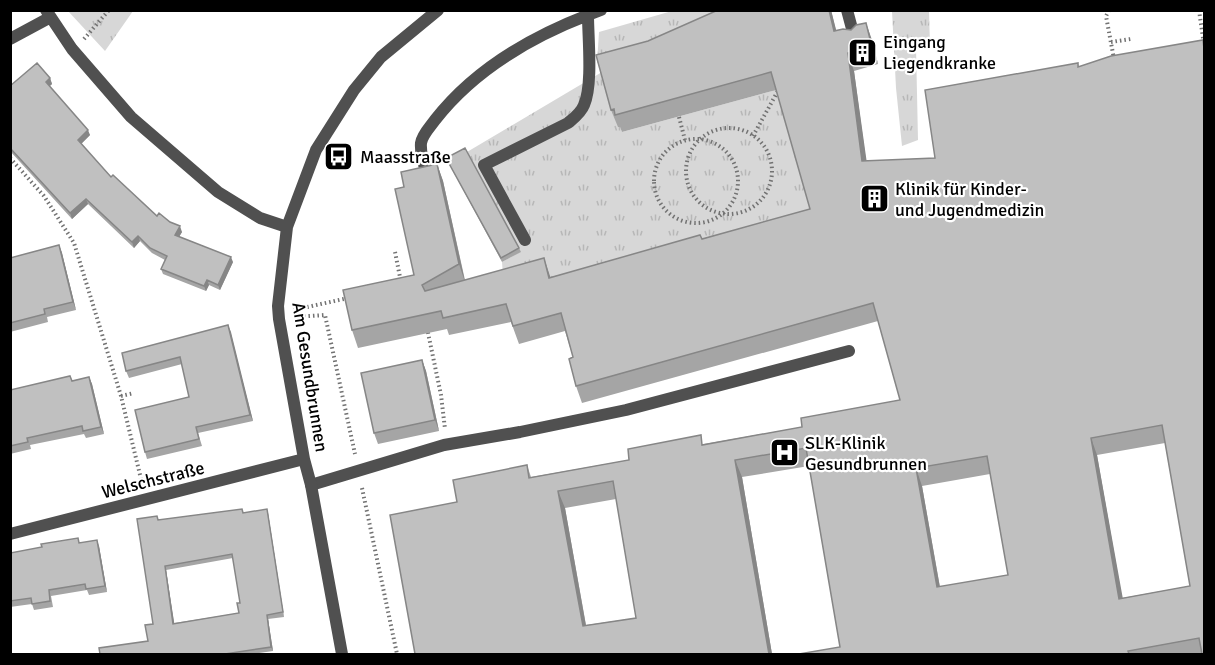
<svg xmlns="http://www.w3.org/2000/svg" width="1215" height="665" viewBox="0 0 1215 665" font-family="Signika,sans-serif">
  <defs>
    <pattern id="grass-tufts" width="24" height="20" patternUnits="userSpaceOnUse" patternTransform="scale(1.5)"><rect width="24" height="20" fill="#d7d7d7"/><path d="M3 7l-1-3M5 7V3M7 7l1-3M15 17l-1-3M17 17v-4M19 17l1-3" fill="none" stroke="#b7b7b7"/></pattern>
  </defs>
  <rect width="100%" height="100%" fill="#fff"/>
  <path fill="url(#grass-tufts)" d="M68,11H133L105,51Z
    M672,11H770L613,60L597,63L599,32Z
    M892,11H929L930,46L916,47L918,140L902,146L896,88Z
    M602,72L622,132L772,91L783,81L815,220L504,289L502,262L520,252L467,152Z"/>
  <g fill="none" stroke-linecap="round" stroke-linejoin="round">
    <path stroke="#727272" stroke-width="4" stroke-dasharray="1.5 3" stroke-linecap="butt" d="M1109,10L1106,16L1114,59
      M1199,10L1204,45
      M84,39L109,10
      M1111,42L1131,39
      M679,117L685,140
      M686 171a43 43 0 1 1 86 0a43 43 0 1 1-86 0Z
      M753,136L779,89
      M654 181a42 42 0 1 1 84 0a42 42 0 1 1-84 0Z
      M10,158L44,196L74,243L121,396L142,483
      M395,252L401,282
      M294,310L348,298
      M295,317L325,315L355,454
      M427,328L441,395L445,429
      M121,396L134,393
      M362,488L397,654"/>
    <path stroke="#505050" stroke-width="12" d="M847,10L855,40
      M427,174C424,165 420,154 421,143C422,135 430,127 435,120C473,71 531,37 588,15
      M525,240L484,165L568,123C574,118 581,113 584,105C593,85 588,38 588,15L601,10
      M311,485L444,445L520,432L626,410L849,351"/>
    <path stroke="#505050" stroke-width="12" d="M46,10L72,49L131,117L218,192L260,218L287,227
      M10,39L49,18
      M10,534L304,459
      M342,654L311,485L304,459L279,319L278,306L287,227L316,150L354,90L381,57L438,10"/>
  </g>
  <path fill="#a5a5a5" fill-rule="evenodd" d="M831,10L836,31L872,40L878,64L854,71L866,161L935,158L1078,63L1079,67L1111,56L1204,654H799L840,647L809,466L742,477L772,654H415L457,502L527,465L531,477L629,460L704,444L802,427L900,400L878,321L582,403L576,386L573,357L565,331L519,344L511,322L449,335L447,329L358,348L352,330L414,275L404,187L437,164L443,181L465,280L551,277L702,239L810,209L776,90L622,132L620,127H618L611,110ZM1165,443L1190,586L1122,598L1097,455ZM990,474L1008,575L940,587L922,486ZM616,499L636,618L586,625L565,508Z
    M50,78L52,84L49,86L90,135L81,144L111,177L157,216L182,232L179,237L233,262L220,290L209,285L206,291L163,274L161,269L165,260L152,253L140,241L134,248L88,204L72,219L10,151V86Z
    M446,158L519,248L521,252L502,262Z
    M59,245L62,253L76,310L47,317L48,322L10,332V258Z
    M228,325L253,421L198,433L202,446L147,459L145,452L189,397L182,364L129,378L126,371Z
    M422,360L426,371L439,431L378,444L374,433Z
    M89,377L92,384L104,434L86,438L84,434L30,445L31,449L10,454V390L72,381Z
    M243,513H268L284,617L268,619L273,651L252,654H100L148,641L153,624L158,520ZM233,558L240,603L239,613L174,623L166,570Z
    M80,543L99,546L107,592L89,595L87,590L51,596L53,607L34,610L32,604L10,607V553Z"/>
  <path fill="#868686" d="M829,10H831L841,49L834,31Z
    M866,23L872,40L878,64L872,47Z
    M848,53L854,71L869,178L862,161Z
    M50,78L52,84L48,88L46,82Z
    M88,130L90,135L80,145L78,140Z
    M437,164L443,181L465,282L459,264Z
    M86,199L88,204L72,219L70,213Z
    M180,226L182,232L177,240L175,235Z
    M138,236L140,241L134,248L132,242Z
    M59,245L62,253L76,310L73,302Z
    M231,257L233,262L220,290L218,285Z
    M544,258L550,276L555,295L549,278Z
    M207,280L209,285L206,291L204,286Z
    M228,325L231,332L253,421L250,415Z
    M422,360L426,371L439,431L435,420Z
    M89,377L92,384L104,434L101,427Z
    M1091,438L1097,455L1126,616L1119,599Z
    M735,460L742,477L772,654H769Z
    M916,468L922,486L943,605L937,587Z
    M558,491L565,508L589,643L583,626Z
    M267,509L268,513L284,617L283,612Z
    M97,540L99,546L107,592L105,586Z
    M165,566L166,570L175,628L173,624Z
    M267,615L268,619L273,651L271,647Z"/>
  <path fill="#c0c0c0" stroke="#868686" stroke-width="1.5" fill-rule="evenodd" d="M718,10H829L834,31L843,29L851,30L856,25L866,23L872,47L848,53L862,161L935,158L925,90L1078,63V67L1111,56L1203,40L1204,49V654H1202L1199,638L1128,651L1129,654H799L840,647L806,448L735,460L769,654H415L390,515L457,502L453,480L527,465L529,478L629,460L628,449L701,435L702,445L802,427L801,418L900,400L873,303L576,386L569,359L573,357L561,313L513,326L506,304L443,318L441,311L352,330L343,290L414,275L395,189L404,187L401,172L437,164L459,264L422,285L425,291L544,258L549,278L700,235L702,239L810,209L771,72L615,115L614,109L611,110L596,55L648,41ZM1162,425L1190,586L1119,599L1091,438ZM987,456L1008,575L937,587L916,468ZM613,481L636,618L583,626L558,491Z
    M37,63L50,78L46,82L88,130L78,140L111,177L113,175L157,216L159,213L170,222L180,226L175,235L231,257L218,285L207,280L204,286L161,269L167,256L150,248L138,236L132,242L86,199L70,213L10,148V86Z
    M465,148L519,248L501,258L446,158Z
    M59,245L73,302L44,309L45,314L10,323V258Z
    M228,325L250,415L196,427L199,439L145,452L135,410L189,397L180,357L126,371L122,353Z
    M422,360L435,420L374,433L361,373Z
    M70,376L72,381L89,377L101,427L83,431L82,426L27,438L28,442L10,446V390Z
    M242,509L243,513L267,509L283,612L267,615L271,647L225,654H100L99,648L148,641L145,625L153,624L137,519L157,516L158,520ZM232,554L240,603H237L239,613L173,624L165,566Z
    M78,538L79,543L97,540L105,586L86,589L85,584L49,590L50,601L32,604L31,598L10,601V553L42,547L41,544Z"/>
  <defs>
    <symbol id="building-square" viewBox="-11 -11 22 22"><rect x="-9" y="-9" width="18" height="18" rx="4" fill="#000" stroke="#fff"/><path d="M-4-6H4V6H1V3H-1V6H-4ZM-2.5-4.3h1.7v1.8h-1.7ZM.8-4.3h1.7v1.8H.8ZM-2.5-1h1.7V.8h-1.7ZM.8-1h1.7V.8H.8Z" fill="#fff"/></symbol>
    <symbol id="bus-square" viewBox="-11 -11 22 22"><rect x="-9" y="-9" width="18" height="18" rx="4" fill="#000" stroke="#fff"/><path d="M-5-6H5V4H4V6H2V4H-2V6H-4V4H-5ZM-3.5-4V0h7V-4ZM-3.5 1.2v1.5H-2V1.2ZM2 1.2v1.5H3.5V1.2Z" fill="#fff"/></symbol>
    <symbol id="hospital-square" viewBox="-11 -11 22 22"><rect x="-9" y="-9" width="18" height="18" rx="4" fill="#000" stroke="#fff"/><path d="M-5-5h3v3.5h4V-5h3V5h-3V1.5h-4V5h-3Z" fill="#fff"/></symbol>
  </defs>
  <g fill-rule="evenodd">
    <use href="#building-square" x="846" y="36" width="33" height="33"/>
    <use href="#bus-square" x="322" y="140" width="33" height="33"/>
    <use href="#building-square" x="858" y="182" width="33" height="33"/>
    <use href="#hospital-square" x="768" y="436" width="33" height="33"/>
  </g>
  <g text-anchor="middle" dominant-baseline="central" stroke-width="4.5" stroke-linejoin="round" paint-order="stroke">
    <g font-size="18" fill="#000" stroke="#fff" text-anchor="start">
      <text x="883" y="42">Eingang<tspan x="883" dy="21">Liegendkranke</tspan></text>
      <text x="360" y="157">Maasstraße</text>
      <text x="895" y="189">Klinik für Kinder-<tspan x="895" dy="21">und Jugendmedizin</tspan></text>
      <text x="805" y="443">SLK-Klinik<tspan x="805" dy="21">Gesundbrunnen</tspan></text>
    </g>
    <g font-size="18" fill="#000" stroke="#fff">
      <text transform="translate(310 377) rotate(81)">Am Gesundbrunnen</text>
      <text transform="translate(153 480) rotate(-14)">Welschstraße</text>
    </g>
  </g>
  <rect width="1215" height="665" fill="none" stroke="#000000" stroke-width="24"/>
</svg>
